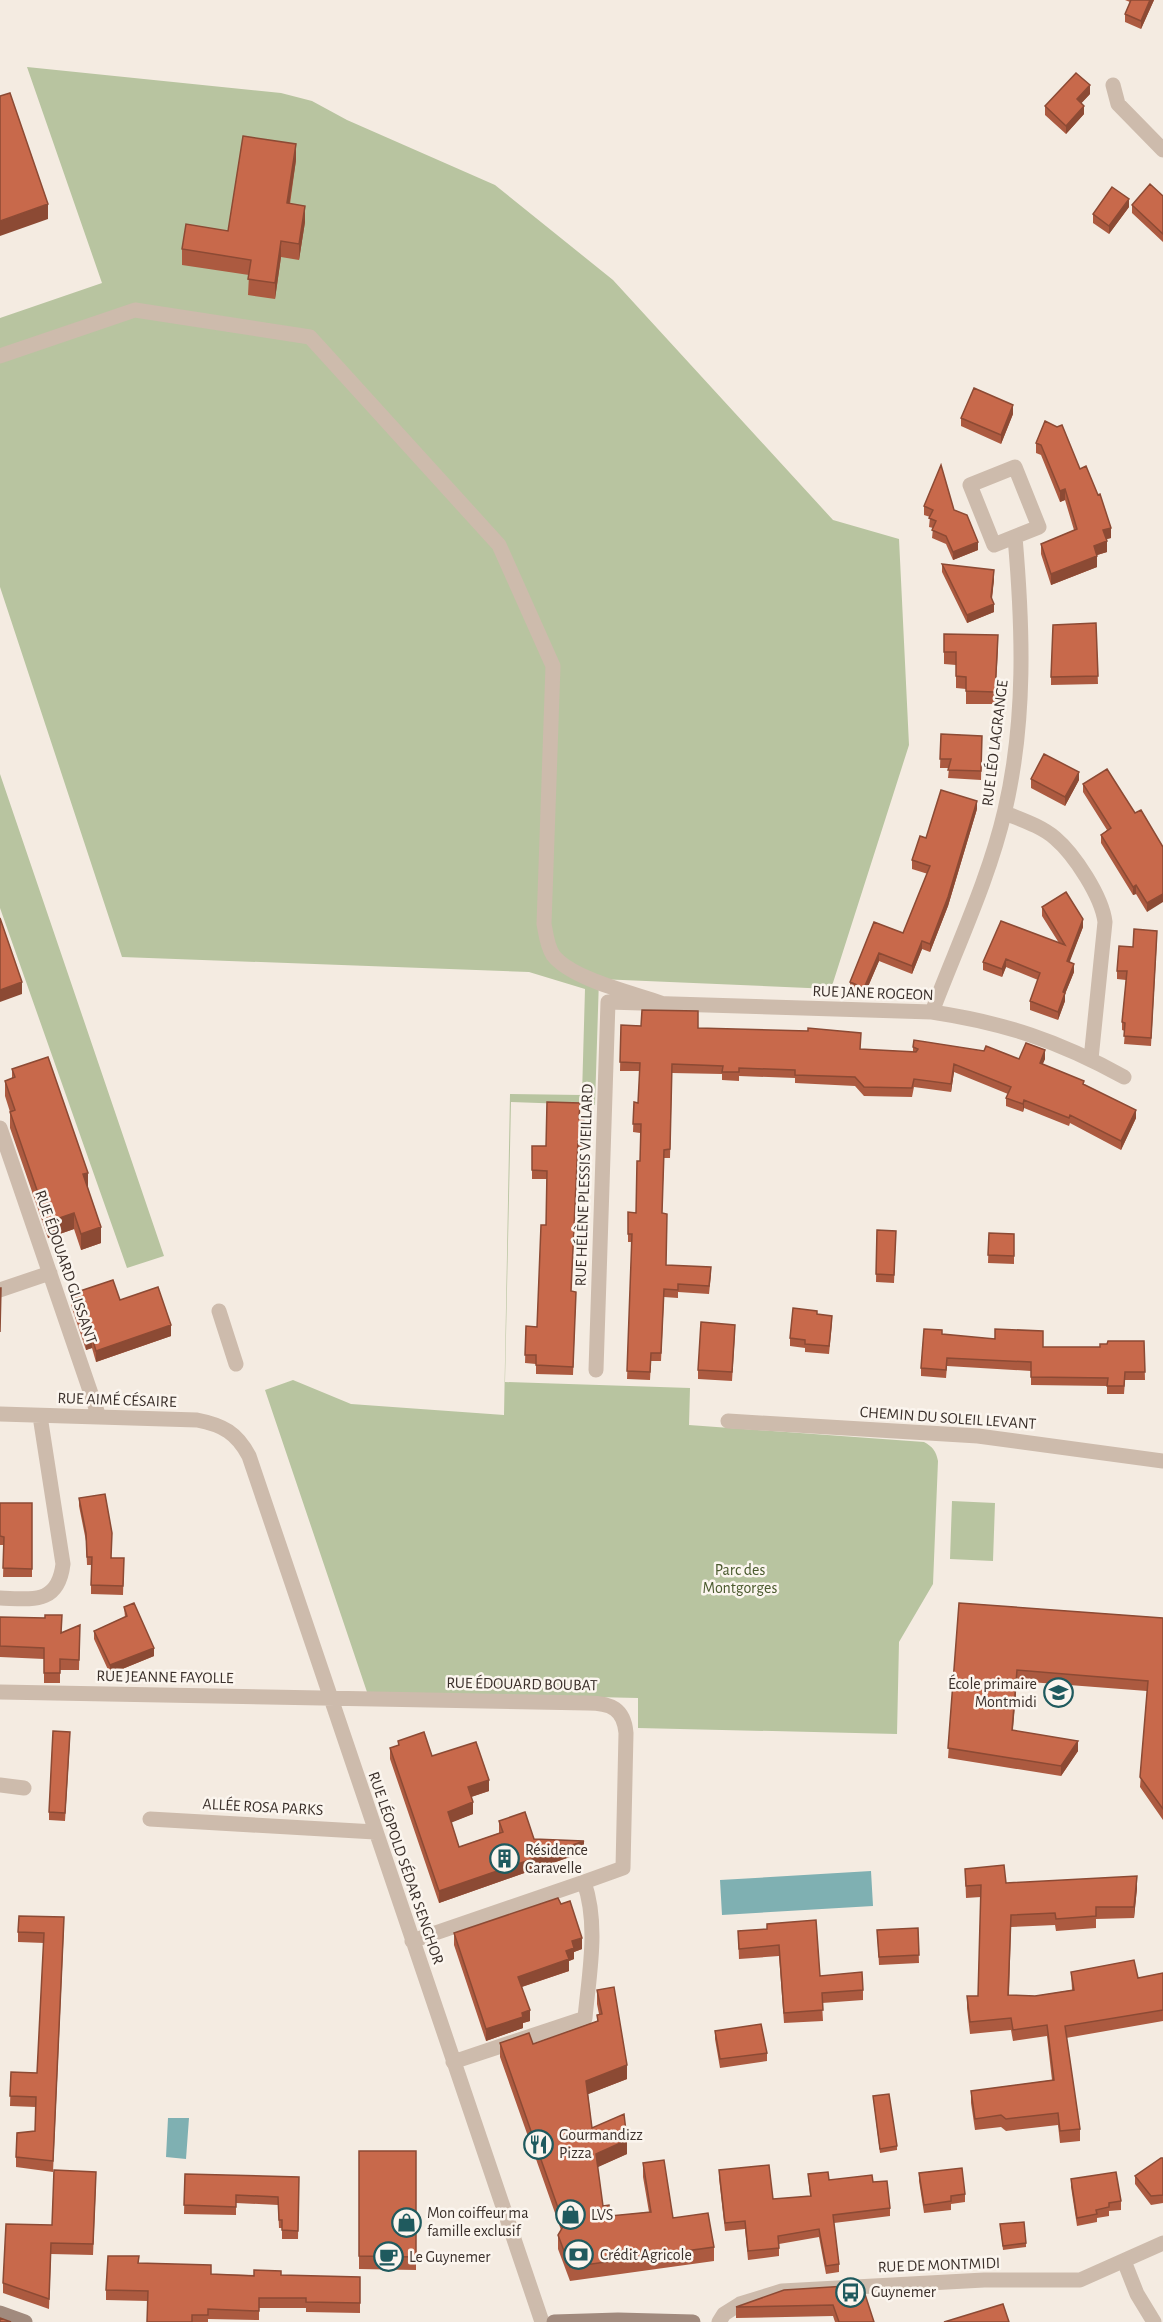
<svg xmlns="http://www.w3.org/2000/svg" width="1163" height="2322" viewBox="0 0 1163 2322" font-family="'Alegreya Sans',sans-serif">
  <rect width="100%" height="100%" fill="#f4ebe1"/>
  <path fill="#b8c4a0" d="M27,67L281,93L312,101L347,120L495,185L613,280L833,520L899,539L909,745L831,989L599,979L595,1105L511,1102L505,1382L690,1388L689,1425L924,1442C933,1447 936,1451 938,1461L933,1584L899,1642L897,1734L638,1728V1698L367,1692L265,1390L293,1380L351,1404L504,1415L510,1094L582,1095L585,989L529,972L122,957L0,587V318L102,283Z
    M0,774L164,1256L127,1268L0,908Z
    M952,1501L995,1503L993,1561L950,1559Z"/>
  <path fill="#7fb0b2" d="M871,1871L873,1906L722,1915L720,1880Z
    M168,2118H189L186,2159L166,2157Z"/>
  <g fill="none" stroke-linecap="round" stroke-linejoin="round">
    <path stroke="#cdbbac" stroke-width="15" d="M1113,85L1118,104L1163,150
      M0,356L135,310L310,337L499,545L553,666L544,924C546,934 547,946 553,955C571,979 633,993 661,1003
      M1015,467L1039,527L994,545L970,485Z
      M1005,813C1022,820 1041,826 1055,838C1075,855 1102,897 1105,922L1091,1059
      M932,1012C957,946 989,879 1005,810C1026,720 1023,629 1015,537
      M0,1128L99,1417
      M0,1290L50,1273
      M219,1311L236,1364
      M596,1370L608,1002L932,1012C1005,1023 1059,1041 1124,1077
      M0,1414L197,1420C223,1425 237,1433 249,1456L542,2322
      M728,1421L978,1436L1163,1461
      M0,1598C32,1599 58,1605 63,1564L40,1416
      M0,1692L588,1703C611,1703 624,1709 626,1733L623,1868L584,1882
      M0,1785L24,1788
      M150,1819L375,1832
      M412,1941L584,1882C599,1925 589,1974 585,2018L453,2062
      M1124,2261L1137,2294L1154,2322
      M719,2322L724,2314L740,2304L782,2291L984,2280H1080L1163,2243"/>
    <path stroke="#a18a7d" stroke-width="15" d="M0,2313L25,2322
      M554,2322L618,2320L693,2322"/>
  </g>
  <path fill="#ac5a40" d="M1125,0H1154L1141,29L1125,22V14L1130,2Z
    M1090,94L1081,103L1084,114L1066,134L1045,115V106Z
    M296,160L290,204L305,222L299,260L281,257L275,299L248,295L249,275L182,265V249L228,231Z
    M1163,196V242L1132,213V205Z
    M1129,207L1109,234L1093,223V214Z
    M1013,414L1001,444L961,426V418Z
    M1045,421L1080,469L1111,538L1106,539L1107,552L1097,555V567L1051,585L1041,554V544L1074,530L1065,500L1060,502L1041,455L1036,453V443Z
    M924,506L954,510L978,550L953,560L946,544L932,538L933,528L929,527L930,517L924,515Z
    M942,564L994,579L992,599L994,612L967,623L942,572Z
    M1096,623L1098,684L1051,685V677Z
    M944,634L998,648L995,704H966V689L956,688V665L944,664Z
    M941,734L982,736L981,780L948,778L949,768H940Z
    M1031,779L1079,780L1065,806L1031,788Z
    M1083,784L1135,813L1163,847L1147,912L1136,894L1133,895L1101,843V835L1107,830L1083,792Z
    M977,809L948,906L930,952L922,949L912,974L879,961L864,996L850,990V982L874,922L903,933L928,874L912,869V860L926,838Z
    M1042,907L1083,927L1069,962L1074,972L1065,994V1001L1058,1020L1030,1010V1001L1038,980L1006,967L1002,977L983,970V962L1059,943L1042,916Z
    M1157,939L1151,1046L1124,1044L1125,1031L1122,1030V1022L1126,980L1117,979V971Z
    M621,1025L698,1028L860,1049L913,1052V1047L1019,1059H1045L1042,1064L1084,1084L1136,1118L1121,1150L1070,1123L1069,1126L1024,1108L1023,1112L1006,1106V1098L1008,1094L954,1072L951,1092L914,1087L912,1097L864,1096L855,1086L795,1083V1078L739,1076V1081L722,1080V1074L672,1073L670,1158H664L662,1213L666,1265L711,1275L709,1294L678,1292V1298L664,1297L661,1361H651L650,1380L627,1379L632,1242H628V1212L636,1213L640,1161V1133L633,1132L634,1102L638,1103L640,1071H620Z
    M12,1069L88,1188L101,1243L81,1250L74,1229L48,1238L10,1128V1112L5,1096V1081L12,1078Z
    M579,1119L584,1128V1149H578L571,1291L576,1292L573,1375L536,1374V1364L525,1363L526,1326L537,1327L546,1225L547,1179H532V1146H546Z
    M877,1230L896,1231L894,1283L876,1282Z
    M989,1233L1014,1234V1264L988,1263Z
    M71,1294L120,1300L171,1336L96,1362L92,1348L86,1350L71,1305Z
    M817,1314L832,1324L829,1354L805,1352V1348L790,1346V1338Z
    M735,1333L732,1381L698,1379V1370Z
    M942,1334L1043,1347H1100L1144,1341L1145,1380H1125L1124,1394H1107V1386L1031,1385V1371L947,1366L946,1378L921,1376V1368Z
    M79,1498L112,1558H124L123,1595L91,1594V1565H87L86,1541L79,1506Z
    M0,1503H32V1577H3L4,1545H0Z
    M959,1603L1163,1618V1820L1140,1787L1147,1691L1017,1681L1012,1730L1078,1751L1061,1776L948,1758Z
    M124,1607L154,1656L110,1674L94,1639V1631L125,1617Z
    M0,1617L62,1633L80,1625L79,1670H60V1683H44V1659L0,1657Z
    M70,1740L65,1821L49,1820V1812Z
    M398,1741L432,1756L489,1791L471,1797L473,1814L451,1822L459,1847L499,1833V1821L534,1839L584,1852L439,1903L390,1759V1748L398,1746Z
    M965,1869L1006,1883L1137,1888L1134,1918L1096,1919V1928L1056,1931L1055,1925L1011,1927L1009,1995L1035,1996L1072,1990L1071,1972L1138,1978L1163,1973V2021L1066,2038L1080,2129V2141L1060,2143L1058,2125L1006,2131L1001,2127L975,2130L971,2103V2091L1052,2080L1047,2036L1013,2041L1011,2030L970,2034L967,2008V1996H978L981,1897L966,1898Z
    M561,1904L582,1949L574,1952V1959L569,1961V1971L522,1987L530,2021L523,2023V2028L486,2041L454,1945V1933Z
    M64,1927L53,2172L16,2167V2157L35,2131L36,2107L10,2106L11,2072L37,2073L44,1943L18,1942V1932Z
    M918,1928L919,1963L879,1965L877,1930Z
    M767,1929L820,1976L863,1990V2000L822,2003L823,2021L784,2023L779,1956L739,1959L738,1931Z
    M597,1990L627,2079L588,2094L592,2128L627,2154L597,2167L603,2206L610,2216L649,2212L643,2177V2163L673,2218L714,2247V2261L570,2281L558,2249V2235L561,2230L500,2057V2043L533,2044L597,2021V2015L599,2014L597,2004Z
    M715,2031L767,2053V2061L720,2068L715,2039Z
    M873,2096L897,2146V2150L880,2153Z
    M359,2151H416V2270L359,2269Z
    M1163,2158V2203L1151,2205L1135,2184V2176Z
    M719,2170L773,2199L810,2196L808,2174L829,2180L873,2182L890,2208V2216L834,2223L839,2264V2272L826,2274L819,2237L779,2244V2256L748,2260L745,2229L725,2231L719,2178Z
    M919,2173L965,2194V2202L951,2204V2210L924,2213L919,2181Z
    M185,2174L299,2177L298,2239H282V2228H279L278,2205L236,2203V2215L184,2214Z
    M1071,2179L1121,2201V2210L1109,2211V2216L1097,2218V2222L1077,2226L1071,2187Z
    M96,2183L93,2255L51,2254L49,2309L3,2293V2283L52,2225Z
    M1000,2224L1026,2243V2247L1003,2250Z
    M139,2263L211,2274L360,2277V2313L306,2312V2308H259V2320L208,2319V2322H147L148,2301L106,2300V2290Z
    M862,2285L874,2322H835L833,2316L736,2318V2307Z"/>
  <path fill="#8c4a34" d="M1150,0H1154L1141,29V21Z
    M1090,85V94L1077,108V99Z
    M1084,106V114L1066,134V126Z
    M296,144V160L287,219V203Z
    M1129,199V207L1109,234V226Z
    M48,204V219L0,236V221Z
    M305,206V222L299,260V244Z
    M281,241V257L275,299V283Z
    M1013,405V414L1001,444V435Z
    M1065,489V500L1060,502V491Z
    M1111,528V538L1103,540V530Z
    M1107,541V552L1094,556V546Z
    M978,542V550L953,560V552Z
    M1097,556V567L1051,585V574Z
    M994,570V579L991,605L994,604V612L967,623V615L991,597Z
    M1079,772V780L1065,806V797Z
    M977,801V809L948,906L930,952V944Z
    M1136,885V894L1133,895V887Z
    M1163,894V902L1147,912V903Z
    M1083,919V927L1067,969V961Z
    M922,941V949L912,974V966Z
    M879,953V961L864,996V988Z
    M1006,959V967L1002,977V969Z
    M1074,964V972L1065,994V1001L1058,1020V1012L1063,992Z
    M22,982V994L0,1002V990Z
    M1045,1050V1059L1040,1071V1063Z
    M954,1064V1072L951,1092V1084Z
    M1024,1100V1108L1023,1112V1104Z
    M1136,1110V1118L1121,1150V1141Z
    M88,1173V1188L83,1190V1174Z
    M74,1213V1229L48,1238V1222Z
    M101,1227V1243L81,1250V1234Z
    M171,1325V1336L96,1362V1351Z
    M92,1337V1348L86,1350V1339Z
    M154,1648V1656L110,1674V1665Z
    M1017,1670V1681L1012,1741V1730Z
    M1078,1741V1751L1061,1776V1766Z
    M489,1780V1791L468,1798V1787Z
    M473,1802V1814L448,1824V1812Z
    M584,1841V1852L439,1903V1891Z
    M1137,1876V1888L1134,1918V1907Z
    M582,1938V1949L574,1952V1959L569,1961V1971L518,1988V1977L566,1951L572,1941Z
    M530,2010V2021L523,2023V2028L486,2041V2029L522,2013Z
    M627,2065V2079L586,2095V2081Z
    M627,2140V2154L596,2168V2154Z"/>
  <path fill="#c8694b" stroke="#8c4a34" stroke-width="1.5" d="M1131,0H1150L1141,21L1125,14Z
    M1076,73L1090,85L1077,99L1084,106L1066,126L1045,106Z
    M10,93L48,204L0,221V96Z
    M243,136L296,144L287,203L305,206L299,244L281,241L275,283L248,279L251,260L182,249L186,224L228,231Z
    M1150,184L1163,196V234L1132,205Z
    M1112,187L1129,199L1109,226L1093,214Z
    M974,388L1013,405L1001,435L961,418Z
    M1045,421L1057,427L1062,425L1080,469L1086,466L1098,495L1100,494L1111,528L1103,530L1107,541L1094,546L1097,556L1051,574L1041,544L1077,529L1065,489L1060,491L1041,445L1036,443Z
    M941,465L954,510L967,515L978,542L953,552L946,536L932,530L936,521L929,518L933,510L924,506Z
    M942,564L994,570L991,597L994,604L967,615Z
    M1096,623L1098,676L1051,677L1053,625Z
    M944,634L998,635L995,692L966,691V677L956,676V652H944Z
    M941,734L982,736L981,771L948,770L951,759H940Z
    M1044,754L1079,772L1065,797L1031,779Z
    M1107,769L1135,813L1141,810L1163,847V894L1147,903L1136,885L1133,887L1101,835L1111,828L1083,784Z
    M941,790L977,801L948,897L930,944L922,941L912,966L879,953L864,988L850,982L874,922L903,933L930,866L912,860L920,836L926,838Z
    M1066,892L1083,919L1067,961L1074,964L1063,992L1065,993L1058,1012L1030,1001L1040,973L1006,959L1002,969L983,962L1001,921L1065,945L1042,907Z
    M0,918L22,982L0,990Z
    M1134,929L1157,931L1151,1038L1124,1036L1125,1023L1122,1022L1127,971H1117L1119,946L1133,947Z
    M642,1010L698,1011V1028L808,1031V1028L861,1033L860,1049L916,1052L918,1049L913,1047L914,1040L984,1051L986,1046L1019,1059L1026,1043L1045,1050L1040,1063L1084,1081L1083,1084L1136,1110L1121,1141L1070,1115L1069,1118L1024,1100L1023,1104L1006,1098L1011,1087L954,1064L951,1084L914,1079L912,1088L864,1087L855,1077L795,1075V1070L739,1068V1072H722L723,1066L672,1064L670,1149L664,1150L662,1213L667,1214L666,1265L711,1267L709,1286L678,1284V1290L664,1289L661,1353H651L650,1372L627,1371L632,1234H628V1212L636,1213L637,1161H640L641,1124H633L634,1102L638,1103L640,1063L620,1062L621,1025L641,1026Z
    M48,1057L88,1173L83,1174L101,1227L81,1234L74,1213L48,1222L10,1112L15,1110L5,1081L15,1077L12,1069Z
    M547,1102L580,1103L579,1119H584V1141H578L571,1291L576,1292L573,1367L536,1365V1355H525L526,1326L537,1327L541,1225H546L547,1171L532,1170V1146H546Z
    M877,1230L896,1231L894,1275L876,1274Z
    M989,1233L1014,1234V1256L988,1255Z
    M113,1280L120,1300L158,1287L171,1325L96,1351L92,1337L86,1339L71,1294Z
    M0,1288H1L0,1332Z
    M793,1308L817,1311V1314L832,1316L829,1346L805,1344V1340L790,1338Z
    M701,1322L735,1325L732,1372L698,1370Z
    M924,1329L942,1330V1334L995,1339V1329L1043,1331V1347H1100V1344H1107L1108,1341H1144L1145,1372H1125L1124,1386H1107L1108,1378L1031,1377V1362L947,1358L946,1370L921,1368Z
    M105,1494L112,1533L111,1558H124L123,1586L91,1585L92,1557H87L86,1533L79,1498Z
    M0,1503H32V1569L3,1568L4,1537L0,1536Z
    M134,1603L154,1648L110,1665L94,1631L127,1616L124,1607Z
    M959,1603L1163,1618V1809L1140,1777L1148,1681L1017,1670L1012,1730L1078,1741L1061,1766L948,1748Z
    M45,1615H62L61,1633L80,1625L79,1660L60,1659V1673H44V1648L0,1646V1617L45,1618Z
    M53,1731L70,1732L65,1813L49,1812Z
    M424,1732L432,1756L476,1742L489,1780L468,1787L473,1802L448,1812L459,1847L503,1832L499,1821L525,1812L534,1839L584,1841L439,1891L390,1748L399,1745L398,1741Z
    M1004,1865L1006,1883L1137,1876L1134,1907H1096V1916L1056,1919L1055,1913L1011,1915L1008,1995L1035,1996L1074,1990L1071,1972L1134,1960L1138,1978L1163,1973V2010L1065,2026L1080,2129L1060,2131L1058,2113L1006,2119L1001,2115L975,2119L971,2091L1054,2080L1047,2025L1013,2030L1011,2018L970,2022L967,1996H978L981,1885L966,1886L965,1869Z
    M558,1898L561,1904L570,1901L582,1938L572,1941L574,1948L566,1951L569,1959L518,1977L530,2010L522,2013L523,2017L486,2029L454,1933Z
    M19,1916L64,1917L53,2161L16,2157L17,2133L35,2131L36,2097L10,2096L11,2072L37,2073L44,1933L18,1932Z
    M816,1920L820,1976L862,1972L863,1990L822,1993L823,2010L784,2013L779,1945L739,1949L738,1931L767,1929V1924Z
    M918,1928L919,1955L879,1957L877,1930Z
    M614,1987L627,2065L586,2081L592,2128L624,2114L627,2140L596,2154L603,2206L609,2205L610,2216L651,2212L643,2163L664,2160L673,2218L708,2213L714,2247L570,2267L558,2235L564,2225L500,2043L529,2033L533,2044L598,2021L597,2015L602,2014L597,1990Z
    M761,2024L767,2053L720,2059L715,2031Z
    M889,2094L897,2146L880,2149L873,2096Z
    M359,2151H416V2257L359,2256Z
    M1161,2158H1163V2195L1151,2196L1135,2176Z
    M769,2165L773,2199L811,2196L808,2174L828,2172L829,2180L872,2175L873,2182L887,2181L890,2208L833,2215L839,2264L826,2266L819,2229L778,2236L779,2248L748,2251L745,2221L725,2223L719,2170Z
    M962,2168L965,2194L951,2196V2201L924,2205L919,2173Z
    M54,2170L96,2172L93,2244L51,2243L49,2299L3,2283L6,2224L52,2225Z
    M1116,2172L1121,2201L1109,2203V2207L1096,2210L1097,2214L1077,2218L1071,2179Z
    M185,2174L299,2177L298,2231L282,2230V2220H279L278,2197L236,2195V2207L184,2205Z
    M1024,2222L1026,2243L1003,2246L1000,2224Z
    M108,2256H139L138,2263L211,2265V2274L254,2276V2270L281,2271V2275L360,2277V2303L306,2302V2298H259V2311L208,2309V2315H192V2322H147L148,2291L106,2290Z
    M862,2285L874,2322H839L833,2305L736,2307L784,2290Z
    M1003,2304L1009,2322H944Z
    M0,2318L11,2322H0Z"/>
  <defs>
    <symbol id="school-ring" viewBox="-11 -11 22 22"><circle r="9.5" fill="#fbf5ee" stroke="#1f5a5e" stroke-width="1.5"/><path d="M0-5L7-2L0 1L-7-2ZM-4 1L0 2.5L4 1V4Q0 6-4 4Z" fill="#1f5a5e"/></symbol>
    <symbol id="building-ring" viewBox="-11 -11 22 22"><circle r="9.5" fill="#fbf5ee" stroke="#1f5a5e" stroke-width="1.5"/><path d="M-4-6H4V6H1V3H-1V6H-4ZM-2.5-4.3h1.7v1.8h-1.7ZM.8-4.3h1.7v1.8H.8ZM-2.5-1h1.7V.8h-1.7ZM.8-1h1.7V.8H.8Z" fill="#1f5a5e"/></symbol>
    <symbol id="restaurant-ring" viewBox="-11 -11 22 22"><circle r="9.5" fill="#fbf5ee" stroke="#1f5a5e" stroke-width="1.5"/><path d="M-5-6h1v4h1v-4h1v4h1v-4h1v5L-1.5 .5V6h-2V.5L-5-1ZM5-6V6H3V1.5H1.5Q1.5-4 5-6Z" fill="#1f5a5e"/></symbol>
    <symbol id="shop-ring" viewBox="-11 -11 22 22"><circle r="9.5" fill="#fbf5ee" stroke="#1f5a5e" stroke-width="1.5"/><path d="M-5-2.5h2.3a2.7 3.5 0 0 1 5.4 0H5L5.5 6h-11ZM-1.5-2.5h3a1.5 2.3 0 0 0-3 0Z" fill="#1f5a5e"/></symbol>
    <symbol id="bank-ring" viewBox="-11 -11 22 22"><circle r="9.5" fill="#fbf5ee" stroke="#1f5a5e" stroke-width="1.5"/><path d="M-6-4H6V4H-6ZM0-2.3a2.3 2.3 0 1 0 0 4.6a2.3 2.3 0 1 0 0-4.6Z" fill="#1f5a5e"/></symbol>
    <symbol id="cafe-ring" viewBox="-11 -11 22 22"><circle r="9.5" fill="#fbf5ee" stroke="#1f5a5e" stroke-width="1.5"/><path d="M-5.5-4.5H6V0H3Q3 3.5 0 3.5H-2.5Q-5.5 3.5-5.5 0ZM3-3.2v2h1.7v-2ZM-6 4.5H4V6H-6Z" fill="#1f5a5e"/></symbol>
    <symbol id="bus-ring" viewBox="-11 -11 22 22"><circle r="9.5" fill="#fbf5ee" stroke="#1f5a5e" stroke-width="1.5"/><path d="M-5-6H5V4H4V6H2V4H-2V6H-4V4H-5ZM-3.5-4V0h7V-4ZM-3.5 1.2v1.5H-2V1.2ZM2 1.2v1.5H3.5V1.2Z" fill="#1f5a5e"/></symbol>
  </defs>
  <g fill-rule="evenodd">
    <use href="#school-ring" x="1042" y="1676" width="33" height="33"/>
    <use href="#building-ring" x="488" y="1842" width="33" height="33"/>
    <use href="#restaurant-ring" x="522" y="2128" width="33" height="33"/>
    <use href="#shop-ring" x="554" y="2198" width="33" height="33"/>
    <use href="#shop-ring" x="390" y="2206" width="33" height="33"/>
    <use href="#bank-ring" x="562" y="2238" width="33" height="33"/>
    <use href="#cafe-ring" x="372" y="2240" width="33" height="33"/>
    <use href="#bus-ring" x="834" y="2276" width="33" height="33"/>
  </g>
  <g text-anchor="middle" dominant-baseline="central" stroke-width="5" stroke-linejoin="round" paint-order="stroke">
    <g font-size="16" fill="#3b302b" stroke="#fbf5ee">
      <text transform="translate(995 743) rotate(-83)">RUE LÉO LAGRANGE</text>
      <text transform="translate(873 993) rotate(2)">RUE JANE ROGEON</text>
      <text transform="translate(584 1185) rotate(-88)">RUE HÉLÈNE PLESSIS VIEILLARD</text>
      <text transform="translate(66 1267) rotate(71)">RUE ÉDOUARD GLISSANT</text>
      <text transform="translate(117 1400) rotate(2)">RUE AIMÉ CÉSAIRE</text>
      <text transform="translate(948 1418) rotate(4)">CHEMIN DU SOLEIL LEVANT</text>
      <text transform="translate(165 1677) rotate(1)">RUE JEANNE FAYOLLE</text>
      <text transform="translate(522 1684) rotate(1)">RUE ÉDOUARD BOUBAT</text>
      <text transform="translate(263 1807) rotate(3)">ALLÉE ROSA PARKS</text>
      <text transform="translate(406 1868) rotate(71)">RUE LÉOPOLD SÉDAR SENGHOR</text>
      <text transform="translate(939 2265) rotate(-2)">RUE DE MONTMIDI</text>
    </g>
    <g font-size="16" fill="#4a5a2e" stroke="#fbf5ee">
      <text x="740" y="1570">Parc des<tspan x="740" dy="18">Montgorges</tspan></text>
    </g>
    <g font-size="16" fill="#3b302b" stroke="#fbf5ee" text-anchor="start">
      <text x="1037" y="1684" text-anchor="end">École primaire<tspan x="1037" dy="18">Montmidi</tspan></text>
      <text x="525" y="1850">Résidence<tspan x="525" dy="18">Caravelle</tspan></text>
      <text x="559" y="2135">Gourmandizz<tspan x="559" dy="18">Pizza</tspan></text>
      <text x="427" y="2213">Mon coiffeur ma<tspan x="427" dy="18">famille exclusif</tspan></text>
      <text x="591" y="2215">LVS</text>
      <text x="600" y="2255">Crédit Agricole</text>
      <text x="409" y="2257">Le Guynemer</text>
      <text x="871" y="2292">Guynemer</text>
    </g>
  </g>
</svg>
